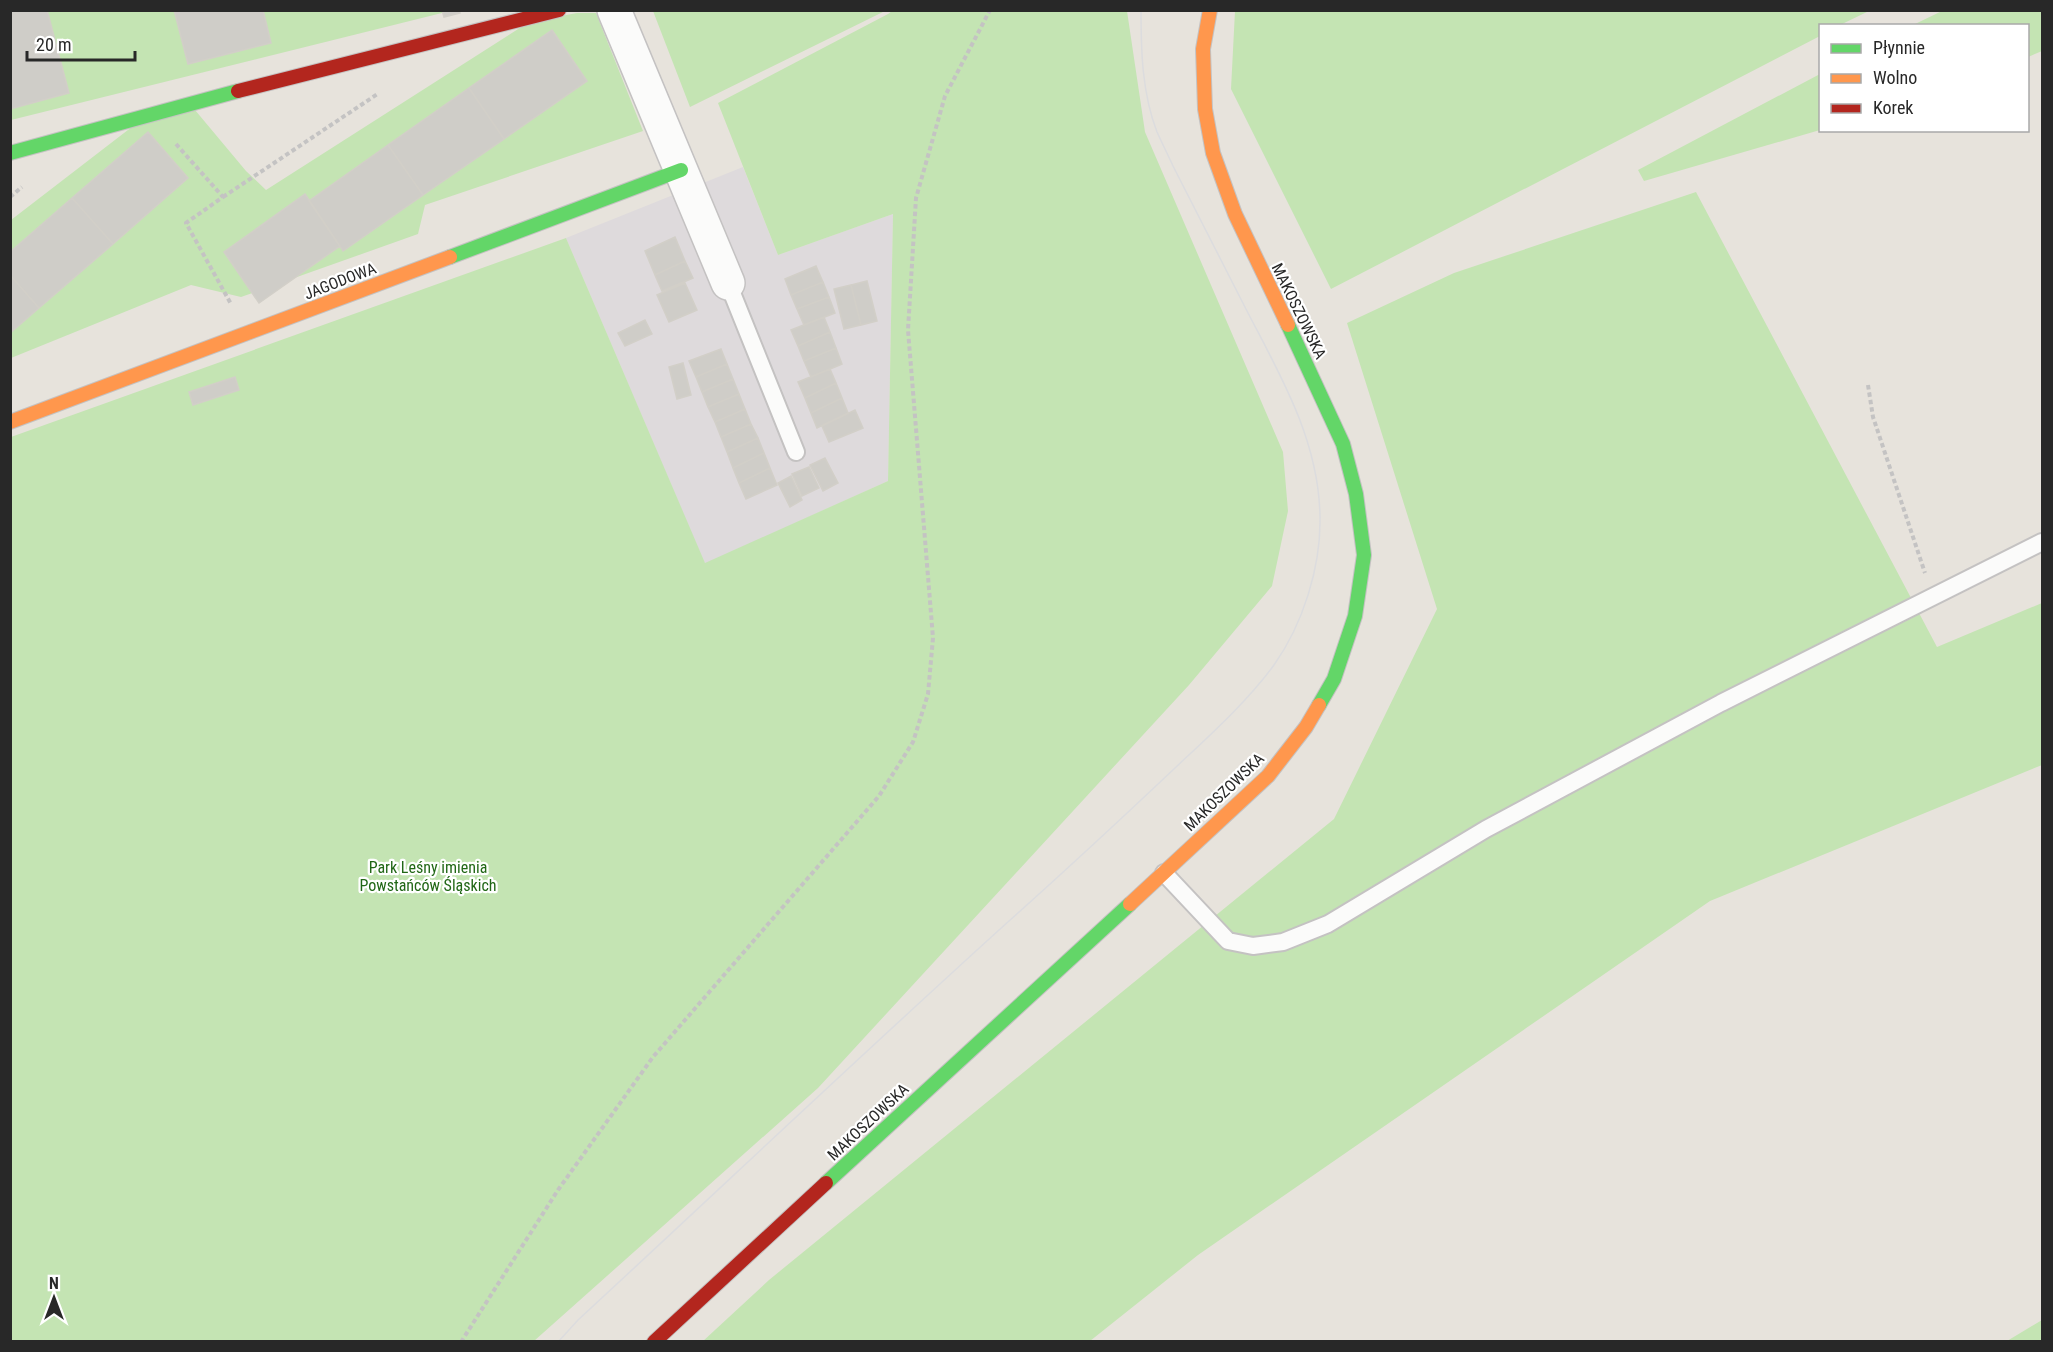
<svg xmlns="http://www.w3.org/2000/svg" width="2053" height="1352" viewBox="0 0 2053 1352" font-family="'Roboto Condensed',sans-serif">
  <rect width="100%" height="100%" fill="#e7e3dc"/>
  <path fill="#dedadc" d="M743,167L778,255L893,214L888,481L705,564L566,238Z"/>
  <path fill="#c4e4b3" d="M10,11H450L11,120Z
    M653,11H885L690,107Z
    M892,11H1127L1145,132L1283,452L1288,511L1272,586L1189,685L818,1088L534,1341L11,1342V437L566,238L705,563L888,481L893,214L778,255L718,103L888,14Z
    M1235,11V10L1869,11L1840,25L1820,26V36L1331,289L1231,89Z
    M1942,11H2042V51L2028,57V26L1913,25Z
    M577,13H596L643,131L425,205L418,234L241,297L191,285L11,358V220L137,123L195,110L246,171L266,190L529,22Z
    M1820,74V130L1644,181L1638,170Z
    M1696,192L1937,647L2042,603V765L1710,901L1198,1255L1090,1341L702,1342L769,1280L1334,819L1437,609L1347,323L1454,273Z
    M2042,1320V1341H2007Z"/>
  <path fill="#cfcdc8" stroke="#d2cfc8" stroke-width="1.5" d="M10,10H47L69,93L10,109Z
    M174,10H263L271,43L188,64Z
    M442,10H459L460,13L444,17Z
    M552,30L587,81L504,139L469,88Z
    M469,88L504,139L423,195L388,145Z
    M148,132L188,178L113,244L72,198Z
    M388,145L423,195L343,251L309,201Z
    M305,194L340,246L259,303L224,252Z
    M72,198L113,244L39,308L10,275V252Z
    M675,237L685,261L655,275L645,251Z
    M685,261L693,278L662,291L655,275Z
    M816,266L823,282L791,295L785,279Z
    M10,275L39,308L10,333Z
    M867,281L877,321L861,325L851,285Z
    M823,282L829,297L797,309L791,295Z
    M685,283L697,310L669,322L657,295Z
    M851,285L861,325L844,329L834,289Z
    M829,297L835,313L804,325L797,309Z
    M824,317L830,332L798,346L791,330Z
    M645,320L652,334L625,346L618,333Z
    M830,332L836,348L804,361L798,346Z
    M836,348L842,364L811,377L804,361Z
    M721,349L727,364L696,377L689,361Z
    M683,363L691,395L677,399L669,367Z
    M727,364L733,379L702,392L696,377Z
    M830,369L836,383L805,398L798,382Z
    M235,377L239,390L193,405L189,392Z
    M733,379L739,394L708,407L702,392Z
    M836,383L842,398L811,413L805,398Z
    M739,394L745,409L715,422L708,407Z
    M842,398L848,413L817,428L811,413Z
    M745,409L751,424L721,437L715,422Z
    M855,410L863,428L829,442L822,426Z
    M751,424L758,438L727,452L721,437Z
    M758,438L764,453L733,468L727,452Z
    M764,453L770,468L739,483L733,468Z
    M825,458L838,483L823,491L810,465Z
    M809,467L819,488L802,496L792,474Z
    M770,468L777,485L746,499L739,483Z
    M791,476L802,500L790,507L778,483Z"/>
  <g fill="none" stroke-linecap="round" stroke-linejoin="round">
    <defs>
      <path id="lane" d="M728,283L796,452
        M1164,873L1228,941L1253,946L1283,942L1328,924L1486,829L1721,703L2042,542"/>
      <path id="street" d="M614,10L728,283"/>
      <path id="fast" d="M10,153L238,91
        M450,257L681,170
        M1288,325L1343,444L1356,494L1364,555L1355,616L1334,679L1319,705
        M826,1183L1130,904"/>
      <path id="slow" d="M1210,10L1203,49L1205,109L1213,153L1235,214L1288,325
        M10,422L450,257
        M1130,904L1268,776L1306,727L1319,705"/>
      <path id="jam" d="M238,91L559,10
        M654,1342L826,1183"/>
    </defs>
    <use href="#lane" stroke="#c4c2c2" stroke-width="20"/>
    <use href="#street" stroke="#c4c2c2" stroke-width="36"/>
    <use href="#fast" stroke="#c4c2c2" stroke-width="16"/>
    <use href="#slow" stroke="#c4c2c2" stroke-width="16"/>
    <use href="#jam" stroke="#c4c2c2" stroke-width="16"/>
    <path stroke="#c4c3c3" stroke-width="4" stroke-dasharray="4.5 3" stroke-linecap="butt" d="M176,144L223,197L186,223L231,304
      M10,197L22,187
      M223,197L379,93
      M1868,385L1873,417L1925,573
      M461,1342L558,1190L653,1057L879,796L913,742L928,694L933,638L908,330L916,198L945,96L990,10"/>
    <use href="#lane" stroke="#fbfbfa" stroke-width="16"/>
    <use href="#street" stroke="#fbfbfa" stroke-width="33"/>
    <use href="#fast" stroke="#63d668" stroke-width="14"/>
    <use href="#slow" stroke="#ff974d" stroke-width="14"/>
    <use href="#jam" stroke="#b3261e" stroke-width="14"/>
    <path stroke="#dcdcde" stroke-width="1.5" d="M558,1342L578,1320C722,1187 864,1052 1009,921C1065,871 1120,820 1175,768C1209,736 1246,703 1274,665C1303,624 1321,567 1320,517C1319,442 1282,378 1248,313C1223,264 1198,215 1173,166C1168,155 1162,143 1157,132C1142,93 1141,51 1141,10"/>
  </g>
  <g text-anchor="middle" dominant-baseline="central" stroke-width="4.5" stroke-linejoin="round" paint-order="stroke">
    <g font-size="16" fill="#282828" stroke="#fff">
      <text transform="translate(340 281) rotate(-21)">JAGODOWA</text>
      <text transform="translate(1299 311) rotate(64)">MAKOSZOWSKA</text>
      <text transform="translate(1224 792) rotate(-44)">MAKOSZOWSKA</text>
      <text transform="translate(868 1122) rotate(-43)">MAKOSZOWSKA</text>
    </g>
    <g font-size="16" fill="#216716" stroke="#fff">
      <text x="428" y="867">Park Leśny imienia<tspan x="428" dy="18">Powstańców Śląskich</tspan></text>
    </g>
  </g>
  <rect width="2053" height="1352" fill="none" stroke="#282828" stroke-width="24"/>
  <rect x="1819" y="24" width="210" height="108" fill="#ffffff" stroke="#a9a9a9" stroke-width="1.5"/>
  <rect x="1831" y="44" width="30" height="9" fill="#63d668" stroke="#a9a9a9" stroke-width="1.5"/>
  <text x="1873" y="54" font-size="18" fill="#282828">Płynnie</text>
  <rect x="1831" y="74" width="30" height="9" fill="#ff974d" stroke="#a9a9a9" stroke-width="1.5"/>
  <text x="1873" y="84" font-size="18" fill="#282828">Wolno</text>
  <rect x="1831" y="104" width="30" height="9" fill="#b3261e" stroke="#a9a9a9" stroke-width="1.5"/>
  <text x="1873" y="114" font-size="18" fill="#282828">Korek</text>
  <g transform="translate(54 1298)" stroke="#ffffff" stroke-width="4.5" paint-order="stroke">
  <path d="M0-4.5L10 22L0 15L-10 22Z" fill="#282828"/>
  <text y="-9" font-size="16" font-weight="bold" text-anchor="middle" fill="#282828">N</text>
  </g>
  <path d="M27 51v9h108v-9" fill="none" stroke="#282828" stroke-width="3"/>
  <text x="36" y="51" font-size="18" fill="#282828" stroke="#ffffff" stroke-width="4.5" paint-order="stroke">20 m</text>
</svg>
